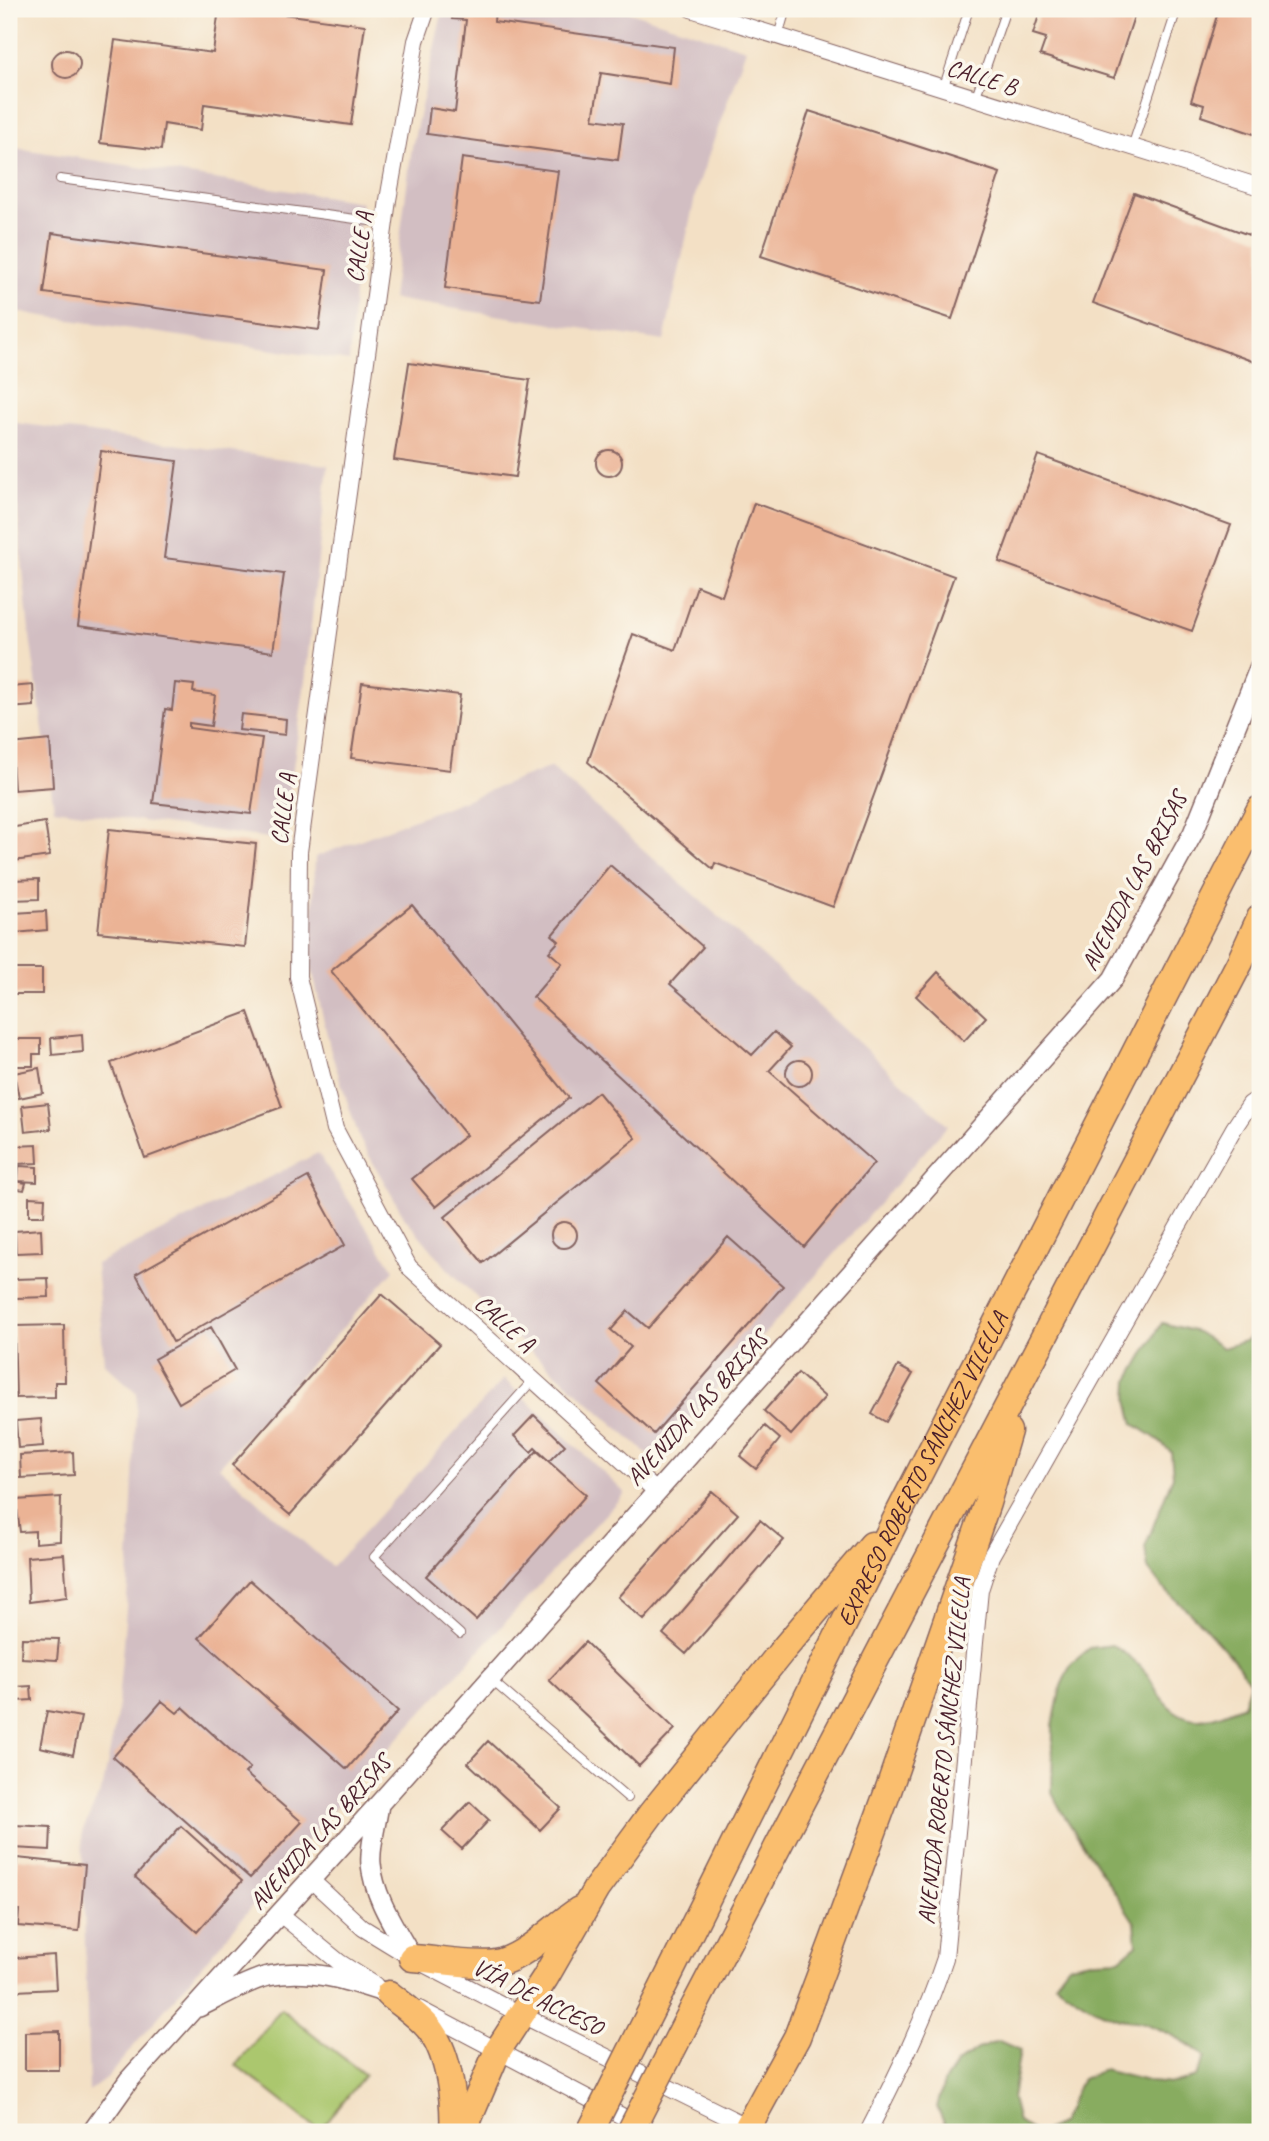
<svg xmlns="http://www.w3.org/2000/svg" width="1269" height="2141" viewBox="0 0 1269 2141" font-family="Caveat,sans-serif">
  <rect width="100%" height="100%" fill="#fbf7ec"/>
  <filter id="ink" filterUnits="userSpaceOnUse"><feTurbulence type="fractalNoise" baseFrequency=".0143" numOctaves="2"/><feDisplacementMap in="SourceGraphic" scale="14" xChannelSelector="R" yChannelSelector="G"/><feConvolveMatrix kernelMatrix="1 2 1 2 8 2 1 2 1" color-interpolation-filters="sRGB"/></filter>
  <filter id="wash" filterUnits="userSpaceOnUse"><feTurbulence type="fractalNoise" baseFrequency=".00686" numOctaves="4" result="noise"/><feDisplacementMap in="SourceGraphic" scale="28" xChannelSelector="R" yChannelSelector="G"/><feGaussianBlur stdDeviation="1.57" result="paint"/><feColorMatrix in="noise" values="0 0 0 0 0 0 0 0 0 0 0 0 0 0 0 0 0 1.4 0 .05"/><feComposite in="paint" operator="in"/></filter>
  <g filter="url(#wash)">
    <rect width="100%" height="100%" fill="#f3e0c5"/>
    <path fill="#d2bec2" d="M443,9H621L746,49L697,188L664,341L392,299L412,147Z
      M10,147L361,202L349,361L9,311Z
      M9,422L328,465L306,674L283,840L54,809L28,622Z
      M551,767L834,1020L948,1125L654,1460L523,1344L447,1268L405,1218L360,1140L331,1052L311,965L315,857Z
      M318,1153L394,1270L219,1467L332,1567L504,1379L625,1493L354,1786L106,2079L89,2091L82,1832L103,1786L117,1715L128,1585L137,1393L104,1363L96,1264Z"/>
    <path fill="#abc76e" stroke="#7a734c" stroke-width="2" d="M281,2009L365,2075L320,2131L236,2065Z"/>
    <path fill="#88ac61" stroke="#696646" stroke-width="2" d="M1260,1322V2132H1043L1060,2124L1082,2079L1103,2070L1151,2082L1173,2084L1196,2077L1205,2057C1188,2042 1166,2031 1144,2023C1135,2020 1125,2021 1117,2018C1094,2011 1074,1997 1055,1983L1069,1965L1096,1960L1120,1959L1137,1945L1135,1923L1063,1814L1052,1793L1053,1725L1061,1686L1071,1664L1090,1648L1112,1645C1125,1653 1136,1660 1146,1673C1152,1680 1155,1689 1160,1696C1185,1730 1210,1720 1243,1705L1250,1683L1237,1663L1201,1623L1163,1588L1148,1569L1145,1547L1173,1476L1171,1452L1154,1437L1134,1424L1128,1401L1129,1380L1162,1323L1197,1332L1223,1348L1248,1340Z
      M999,2041L1020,2050L1012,2098L1018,2122L1035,2132H948L937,2107L944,2083L956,2064L978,2049Z"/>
    <g id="blocks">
      <path fill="#ebb395" d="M219,9H246L365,25L351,125L204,104L201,130L164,124L161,150L100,143L115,40L213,53Z
        M454,9H495L494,22L674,47L670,84L601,73L593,119L623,123L618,160L427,134L430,108L455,112L466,20L452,19Z
        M1041,9H1145L1144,13L1136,10L1114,78L1040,55L1046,38L1033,34Z
        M1219,9H1260V136L1201,116L1204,105L1191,101Z
        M52 64a14 14 0 1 1 28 0a14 14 0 1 1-28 0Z
        M809,111L1000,173L952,319L761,256Z
        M462,158L558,171L540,300L445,288Z
        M1134,193L1260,239V364L1093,303Z
        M52,233L327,270L319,330L44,293Z
        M409,363L530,380L515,477L394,460Z
        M596 463a13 13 0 1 1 26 0a13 13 0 1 1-26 0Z
        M101,451L177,461L164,558L284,574L273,652L78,626Z
        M1038,455L1231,525L1192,631L999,562Z
        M754,503L954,576L833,907L715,863L713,869L588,762L633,634L675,650L697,586L722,596Z
        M175,683L194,685L193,692L215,695L211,726L189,723V728L262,738L251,814L153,803L165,709L172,710Z
        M362,683L460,695L450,770L351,758Z
        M33,685L34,706L9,708V687Z
        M241,714L286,719L285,735L239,730Z
        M50,740L53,787L14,790L11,744Z
        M45,822L50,856L13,861L9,828Z
        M109,829L256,844L245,947L98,932Z
        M610,865L703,947L670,984L752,1055L774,1032L791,1047L769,1071L874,1163L804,1247L533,997L562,963L549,952L559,941L552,935Z
        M39,879V899L12,900V880Z
        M412,905L569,1098L436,1207L412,1179L466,1135L331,971Z
        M46,911L47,930L15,933L14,913Z
        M9,969H42V994H9Z
        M938,972L986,1017L964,1041L916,996Z
        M248,1012L282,1107L145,1158L111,1063Z
        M82,1035L83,1052L52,1055L51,1038Z
        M13,1039H41V1054H33V1066H14Z
        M786 1073a13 13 0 1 1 26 0a13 13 0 1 1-26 0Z
        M39,1068L43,1093L19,1098L14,1073Z
        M598,1092L636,1138L483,1263L445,1217Z
        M48,1103L51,1129L25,1132L22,1106Z
        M37,1145L38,1163L16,1164L15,1146Z
        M19,1166L37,1167V1182L18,1181Z
        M308,1177L345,1245L173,1342L136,1274Z
        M10,1180L26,1183L24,1190L11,1188Z
        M29,1197L45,1198L44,1216H29Z
        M551 1235a13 13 0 1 1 26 0a13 13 0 1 1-26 0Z
        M41,1229L42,1252L16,1253L15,1231Z
        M728,1237L783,1286L654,1434L599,1384L631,1347L611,1330L628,1311L648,1328Z
        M48,1278L49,1297L15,1298L14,1279Z
        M382,1294L440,1344L290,1515L232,1465Z
        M64,1325L65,1382H55V1397L16,1398L14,1326Z
        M211,1327L235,1370L179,1403L154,1359Z
        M898,1366L913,1374L886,1422L872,1414Z
        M798,1373L825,1397L791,1435L764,1411Z
        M534,1415L565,1445L549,1461L535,1448L531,1452L514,1436Z
        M41,1419L43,1446L18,1448L16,1421Z
        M765,1426L780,1439L756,1469L740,1456Z
        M537,1451L586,1495L476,1620L426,1576Z
        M73,1452L74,1475L21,1478L20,1455Z
        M712,1491L738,1514L644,1620L618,1597Z
        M61,1497L60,1541L35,1543V1531L20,1532L16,1500Z
        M760,1520L784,1540L686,1654L663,1634Z
        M64,1554L67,1597L29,1602L27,1557Z
        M250,1580L398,1711L347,1769L199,1638Z
        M22,1638L59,1639L57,1660L21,1658Z
        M585,1642L675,1729L639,1766L549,1680Z
        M31,1686L32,1700L16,1701L15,1687Z
        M162,1701L177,1713L183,1707L250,1768L245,1773L302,1822L250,1878L113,1757Z
        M47,1711L81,1717L73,1755L40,1747Z
        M488,1741L561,1808L540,1830L468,1763Z
        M470,1802L489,1820L462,1849L442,1831Z
        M14,1825L51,1827L50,1850L13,1848Z
        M181,1826L242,1881L197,1932L135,1877Z
        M17,1858L85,1865L79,1931L18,1926L19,1910H12Z
        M54,1955L56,1989L16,1991L14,1958Z
        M59,2031V2070H25V2032Z"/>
    </g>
  </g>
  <g filter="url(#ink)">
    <use href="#blocks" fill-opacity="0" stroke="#856361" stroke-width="2"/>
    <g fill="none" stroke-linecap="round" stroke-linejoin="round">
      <defs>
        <path id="service" d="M778,36L786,9
          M943,89L969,9
          M975,99L1006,9
          M1132,147L1177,9
          M60,179L385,223
          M460,1634L374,1557L533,1380
          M490,1679L628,1798"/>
        <path id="minor" d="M427,9L416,41L388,200L299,852L298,977L335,1129L409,1267L656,1491
          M691,9L1260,187
          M310,1879L363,1928L412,1958L522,2015L754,2130
          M279,1913L339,1962L375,1985
          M419,2009L652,2132
          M868,2132C897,2075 925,2019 945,1958L980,1590L991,1556L1234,1128L1250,1104L1260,1097"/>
        <path id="tertiary" d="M379,1804C377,1821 369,1848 371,1864C374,1898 396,1929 412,1958
          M199,2007C218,1998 249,1980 268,1976C310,1967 350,1981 389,1994
          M92,2132L129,2080L379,1804L1113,979L1193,833L1260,666"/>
        <g id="trunk">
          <path d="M412,1958C435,1959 480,1968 501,1962C529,1954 554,1926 579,1910"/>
          <path id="s1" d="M660,1993L899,1513L1260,809"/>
          <path d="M389,1994C402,2005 421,2017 431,2031C449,2055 455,2102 453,2132"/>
          <path d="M694,2007L1240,962L1260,918"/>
          <path d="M463,2132L498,2050L545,1978L596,1889L651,1814L782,1651L872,1545"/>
          <path d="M745,2132L797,2037L833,1941L888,1791L987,1503L1008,1431"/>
        </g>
      </defs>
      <use href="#service" stroke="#856361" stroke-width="10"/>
      <use href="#minor" stroke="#856361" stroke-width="18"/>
      <use href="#tertiary" stroke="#856361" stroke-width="22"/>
      <use href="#trunk" stroke="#856361" stroke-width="29"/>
      <use href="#service" stroke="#fff" stroke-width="8"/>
      <use href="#minor" stroke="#fff" stroke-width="16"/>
      <use href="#tertiary" stroke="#fff" stroke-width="19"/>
      <use href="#trunk" stroke="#fabe6e" stroke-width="26"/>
      <defs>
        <path id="trunk-bridge" d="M590,2132L660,1993
          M630,2132L694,2007"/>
      </defs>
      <use href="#trunk-bridge" stroke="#856361" stroke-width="29" stroke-linecap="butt"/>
      <use href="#trunk-bridge" stroke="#fabe6e" stroke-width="26"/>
    </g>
  </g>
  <g text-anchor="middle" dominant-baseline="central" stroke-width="7" stroke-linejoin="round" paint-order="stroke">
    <g font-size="24" fill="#4a1f2b" stroke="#fbf7ec">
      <text transform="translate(982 77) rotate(17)">CALLE B</text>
      <text transform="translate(359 247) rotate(-82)">CALLE A</text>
      <text transform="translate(283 809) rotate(-83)">CALLE A</text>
      <text transform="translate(1134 881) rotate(-62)">AVENIDA LAS BRISAS</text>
      <text transform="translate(505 1323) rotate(42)">CALLE A</text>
      <text transform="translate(697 1408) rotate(-48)">AVENIDA LAS BRISAS</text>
      <text stroke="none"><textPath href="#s1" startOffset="586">EXPRESO ROBERTO SÁNCHEZ VILELLA</textPath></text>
      <text transform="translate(944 1751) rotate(-84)">AVENIDA ROBERTO SÁNCHEZ VILELLA</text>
      <text transform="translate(320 1832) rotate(-48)">AVENIDA LAS BRISAS</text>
      <text transform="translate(538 1997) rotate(27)">VÍA DE ACCESO</text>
    </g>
  </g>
  <rect width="1269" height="2141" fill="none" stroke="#fbf7ec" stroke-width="35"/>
</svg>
